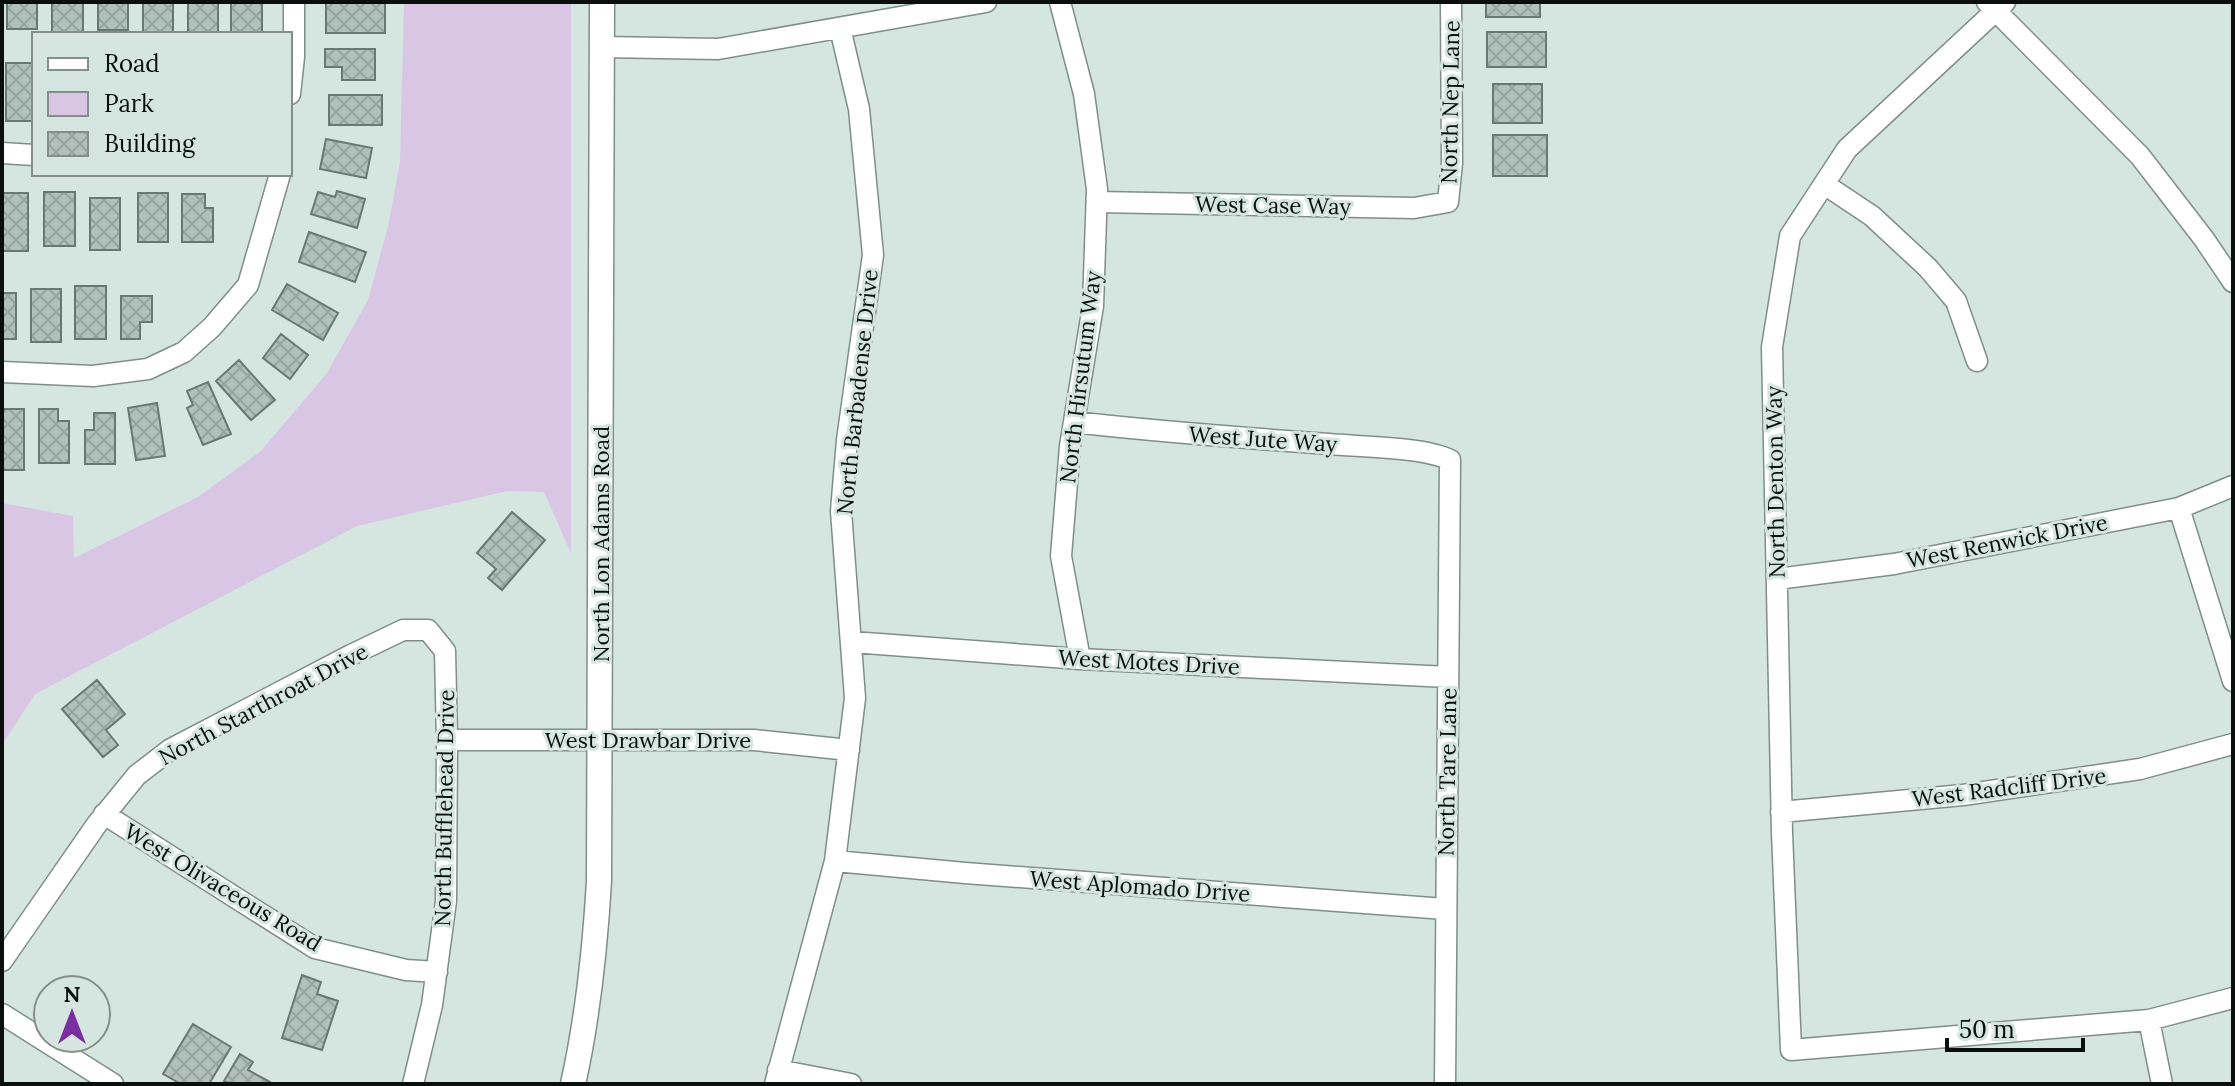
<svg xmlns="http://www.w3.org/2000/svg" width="2235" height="1086" viewBox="0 0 2235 1086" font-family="Lora,serif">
  <defs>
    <pattern id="building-cross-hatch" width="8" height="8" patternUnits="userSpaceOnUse" patternTransform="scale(2)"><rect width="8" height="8" fill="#b0c0bb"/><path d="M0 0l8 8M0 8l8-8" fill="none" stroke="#96a4a0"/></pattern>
  </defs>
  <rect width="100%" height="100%" fill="#d5e5e0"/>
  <path fill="#d8c6e4" d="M404,2H571V553L544,492L507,491L357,526L35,694L2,745V503L73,516L74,558L198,497L261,451L327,373L368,300L388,227L400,162Z"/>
  <path fill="url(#building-cross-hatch)" stroke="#6a7874" stroke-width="2" d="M7,2H37V29H7Z
    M52,2H83V34H52Z
    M98,2H128V30H98Z
    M143,2H173V32H143Z
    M188,2H218V34H188Z
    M231,2H262V32H231Z
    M326,2H385V33H326Z
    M1486,2H1540V17H1486Z
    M1487,32H1546V67H1487Z
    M325,49H375V80H342V67H325Z
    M6,63H34V121H6Z
    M1493,84H1542V123H1493Z
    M329,95H382V125H329Z
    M1493,135H1547V176H1493Z
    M326,139L372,148L366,178L320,169Z
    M337,191L365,199L357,228L311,214L318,192L335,197Z
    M44,192H75V246H44Z
    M2,193H28V251H2Z
    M138,193H168V242H138Z
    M182,194H205V208H213V242H182Z
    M90,198H120V250H90Z
    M309,232L366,252L355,282L299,262Z
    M287,284L338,313L323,340L272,310Z
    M75,286H106V339H75Z
    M31,289H61V342H31Z
    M2,293H16V339H2Z
    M121,296H152V322H140V339H121Z
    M281,334L308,355L290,379L263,358Z
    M239,360L275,400L251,420L216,381Z
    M208,382L231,434L203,445L187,408L193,405L187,391Z
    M157,403L165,456L136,460L128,408Z
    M2,409H24V470H2Z
    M39,409H58V421H69V463H39Z
    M94,413H115V464H85V430H94Z
    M512,512L545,540L502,590L488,578L496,569L477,553Z
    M97,680L125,714L106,730L118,745L103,757L62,709Z
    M302,975L321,982L317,994L338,1001L322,1050L282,1038Z
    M193,1024L231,1047L209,1084H181L163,1074Z
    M240,1054L253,1062L248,1070L270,1082L269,1084H230L224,1081Z"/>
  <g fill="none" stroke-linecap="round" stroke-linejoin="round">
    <defs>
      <path id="minor" d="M1060,2L1084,94L1097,189L1093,306L1070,446L1061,556L1080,659
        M1987,2L2140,156L2204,239L2233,282
        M2005,2L1847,149L1790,236L1772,347L1782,833L1791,1050L2149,1020L2233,998
        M603,47L718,49L986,2
        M290,94L294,57V2
        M2,153L34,155
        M1824,184L1872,216L1928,268L1956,301L1977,361
        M1097,202L1414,208L1448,202L1452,163L1451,2
        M2,372L93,376L148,369L184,352L212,327L248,285L280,174
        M1074,422C1159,432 1244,438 1329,444C1361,447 1424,447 1450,460L1445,1084
        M2179,508L2233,681
        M1777,579L1894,564L2179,508L2233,486
        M852,642L1080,659L1448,677
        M447,740H754L849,750
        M1781,812L1963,795L2140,769L2233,744
        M104,814L315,948L406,970L437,972
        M835,861L965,873L1445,909
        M2,961L97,824L137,775L171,749L351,655L403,630H428L445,651L447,740L446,901L432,1005L413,1084
        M2,1014L113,1084
        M2149,1020L2162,1084
        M778,1070L851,1084
        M775,1084L835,861L855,698L841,511L847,440L873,255L859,109L840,28"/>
      <path id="tertiary" d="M573,1084C588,1017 595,949 599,881L602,2"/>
    </defs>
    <use href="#minor" stroke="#7f8e89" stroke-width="23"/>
    <use href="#tertiary" stroke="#7f8e89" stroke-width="27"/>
    <use href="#minor" stroke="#fff" stroke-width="20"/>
    <use href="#tertiary" stroke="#fff" stroke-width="24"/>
  </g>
  <g text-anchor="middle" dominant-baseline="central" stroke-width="6" stroke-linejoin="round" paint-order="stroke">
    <g font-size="22" fill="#0a0f0d" stroke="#d5e5e0">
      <text transform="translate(1450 102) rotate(-89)">North Nep Lane</text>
      <text transform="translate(1273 205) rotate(1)">West Case Way</text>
      <text transform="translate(1080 377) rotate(-83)">North Hirsutum Way</text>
      <text transform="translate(857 392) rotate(-84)">North Barbadense Drive</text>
      <text transform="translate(1263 439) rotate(4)">West Jute Way</text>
      <text transform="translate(1775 482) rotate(-91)">North Denton Way</text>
      <text transform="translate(2007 541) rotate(-11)">West Renwick Drive</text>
      <text transform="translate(601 544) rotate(-90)">North Lon Adams Road</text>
      <text transform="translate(1149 662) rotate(3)">West Motes Drive</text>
      <text transform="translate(263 704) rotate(-28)">North Starthroat Drive</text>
      <text x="648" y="740">West Drawbar Drive</text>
      <text transform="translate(1447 772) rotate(-89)">North Tare Lane</text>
      <text transform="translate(2009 787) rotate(-7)">West Radcliff Drive</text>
      <text transform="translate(444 808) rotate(-89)">North Bufflehead Drive</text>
      <text transform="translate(1140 886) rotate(4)">West Aplomado Drive</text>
      <text transform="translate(223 887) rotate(31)">West Olivaceous Road</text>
    </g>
  </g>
  <rect width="2235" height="1086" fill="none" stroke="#0a0f0d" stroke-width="8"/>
  <rect x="32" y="32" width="260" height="144" fill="#d5e5e0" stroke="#848f8c" stroke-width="2"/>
  <rect x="48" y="58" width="40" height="12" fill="#ffffff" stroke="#848f8c" stroke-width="2"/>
  <text x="104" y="72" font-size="24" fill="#0a0f0d">Road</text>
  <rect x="48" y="92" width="40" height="24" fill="#d8c6e4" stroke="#848f8c" stroke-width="2"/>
  <text x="104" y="112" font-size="24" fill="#0a0f0d">Park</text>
  <rect x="48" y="132" width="40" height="24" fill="url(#building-cross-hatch)" stroke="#848f8c" stroke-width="2"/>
  <text x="104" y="152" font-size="24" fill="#0a0f0d">Building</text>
  <g transform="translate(72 1014)"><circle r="38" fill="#d5e5e0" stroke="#848f8c" stroke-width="2"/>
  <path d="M0-6L14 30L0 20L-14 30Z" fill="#7a2fa1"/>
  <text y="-12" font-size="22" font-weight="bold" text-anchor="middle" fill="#0a0f0d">N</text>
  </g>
  <path d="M1947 1038v12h136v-12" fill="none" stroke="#0a0f0d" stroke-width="4"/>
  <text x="1959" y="1038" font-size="24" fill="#0a0f0d" stroke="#d5e5e0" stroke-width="6" paint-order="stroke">50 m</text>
</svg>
